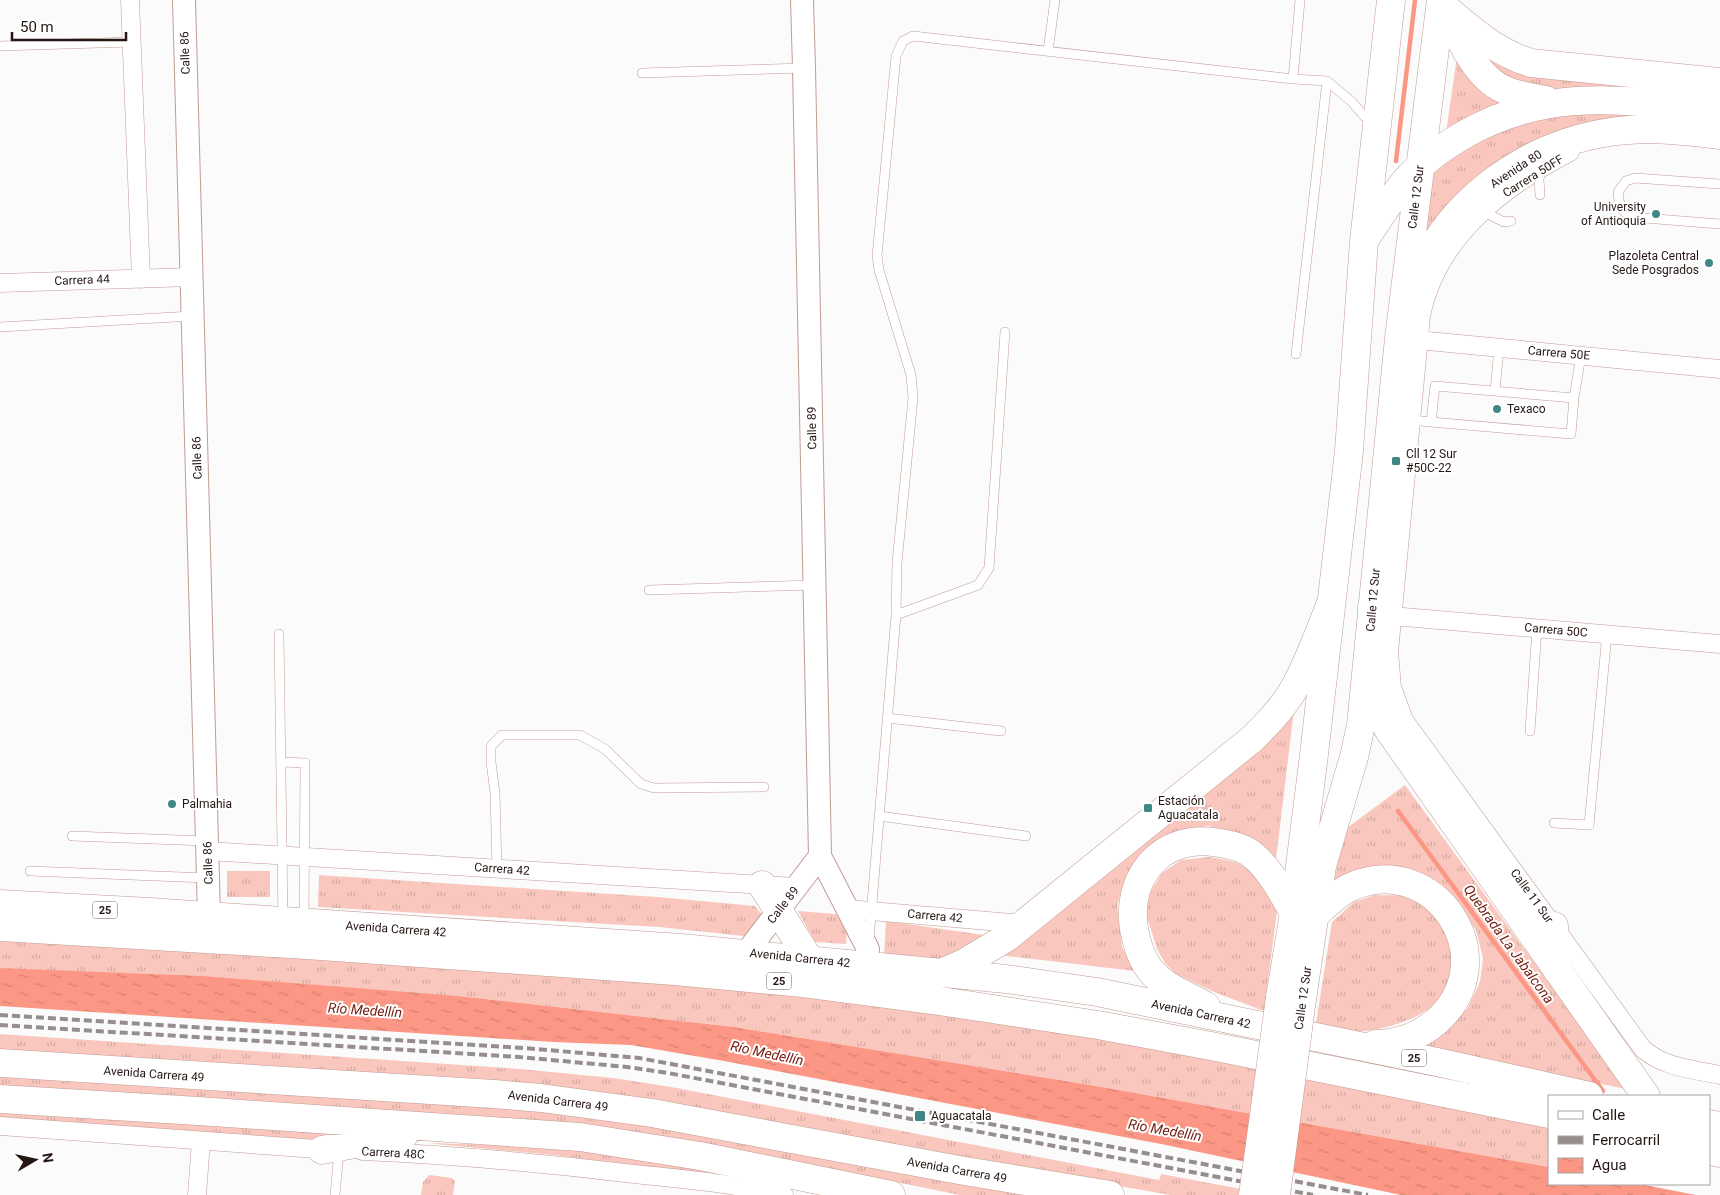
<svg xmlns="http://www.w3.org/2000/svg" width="1720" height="1195" viewBox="0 0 1720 1195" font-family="Roboto,sans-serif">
  <defs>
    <pattern id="grass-tufts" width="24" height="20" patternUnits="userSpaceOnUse" patternTransform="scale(1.25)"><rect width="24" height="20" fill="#f9c7bd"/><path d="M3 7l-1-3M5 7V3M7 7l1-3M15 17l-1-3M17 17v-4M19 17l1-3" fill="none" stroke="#d5aaa2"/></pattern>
    <pattern id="water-ripples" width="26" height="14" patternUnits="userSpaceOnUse" patternTransform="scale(1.25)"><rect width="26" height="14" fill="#fb9784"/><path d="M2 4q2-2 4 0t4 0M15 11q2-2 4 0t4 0" fill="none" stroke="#d78171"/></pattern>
  </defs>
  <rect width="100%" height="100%" fill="#fbfbfb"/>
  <path fill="url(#grass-tufts)" d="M1482,49L1711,89L1710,100L1543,89C1528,85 1500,76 1489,64C1486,60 1484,53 1482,49Z
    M1457,56L1512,100L1446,133Z
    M1551,111L1684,113L1603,125L1423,246L1425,176L1466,149L1509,127Z
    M1295,701L1276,859L1242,834L1208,826L1189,829L1169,836L1127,876L1121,891L1117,906L1122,947L1135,971L999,955L1251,758L1270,739Z
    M1405,785L1626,1089L1409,1046L1444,1029L1467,1009L1480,982L1483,958L1476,930L1451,895L1431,879L1401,870L1334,884L1343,831Z
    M1209,857C1247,862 1256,871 1278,903L1264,1011L1214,992L1176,974L1165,963L1157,949L1147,917L1148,896L1162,873L1181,860Z
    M227,871H270V897H227Z
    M319,875L657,897L755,906L762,915L756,932L744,936L659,927L318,907Z
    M1375,895C1386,896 1400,894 1410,897C1449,907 1466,967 1441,998C1422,1021 1371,1035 1342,1031C1333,1029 1324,1025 1316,1023L1332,922L1354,902Z
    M798,911L836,914L847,931L846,944L815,942Z
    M886,921L984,935L963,950L940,961L884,955Z
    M0,935L623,972L1049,1024L1549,1123V1167L1096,1086L734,1027L458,996L0,968Z
    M0,1034L520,1069L613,1078L671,1087L1159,1180L1161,1174L1273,1195H1171L865,1142L0,1052Z
    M0,1072L628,1118L1039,1195H960L692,1141L0,1089Z
    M0,1110L350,1131L317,1140L0,1120Z
    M426,1143L567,1147L649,1157L805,1189L554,1155Z
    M429,1175L452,1178L455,1181L453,1195H421L423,1182Z"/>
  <path fill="url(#water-ripples)" d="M0,968L201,976L458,996L734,1027L1096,1086L1549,1167V1184H1639L1696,1195H1401L1166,1145L724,1061L631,1045L553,1042L0,1006Z"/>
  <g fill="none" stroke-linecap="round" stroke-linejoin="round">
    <path stroke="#fb9784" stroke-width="4.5" d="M1396,161L1415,0
      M1398,811L1603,1091"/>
    <defs>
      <path id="service" d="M0,46L131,42
        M1048,51L1055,0
        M642,73L804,68
        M1293,79L1300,0
        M1327,81L1351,101L1364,116L1374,121
        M1720,184L1635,178L1626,181L1618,192C1619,204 1621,212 1632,217L1720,224
        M1540,195L1539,179L1541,170
        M1482,211L1504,222L1511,221
        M0,327L192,316
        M1495,391L1499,348
        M1574,398L1581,355
        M1411,420L1431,422L1571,434L1574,398L1435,386L1431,422
        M649,590L815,585
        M896,615L978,585L989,568L1005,332
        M279,634L283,918
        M887,718L1001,731
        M1530,731L1537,628
        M281,762L305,763L304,921
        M879,816L1026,836
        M1554,823L1589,825L1607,634
        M72,836L206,841
        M497,869L495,793L491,762V746L502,735H580L605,749L641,784L654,788L764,787
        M30,871L207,878
        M869,939L896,615L897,563L913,398L911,375L879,270L877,256L896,56L903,41L913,36L1293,79L1327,81L1296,354
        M335,1195L339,1151"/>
      <path id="minor" d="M130,0L141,279
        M1570,152C1503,187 1437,237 1421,316L1389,652L1392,687L1404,720L1643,1049C1665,1068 1692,1069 1720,1075
        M0,283L192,277
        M1407,339L1720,369
        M1392,616L1720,644
        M208,851L796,887
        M847,909L1023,924
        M0,1126L331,1150
        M362,1151C453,1155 544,1163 634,1174C684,1179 735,1184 784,1195
        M197,1195L201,1142"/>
      <path id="tertiary" d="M184,0L209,916
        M802,0L804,68L820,856L868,949L866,965
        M746,953L820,856"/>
      <path id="primary" d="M1441,4C1469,28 1495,52 1531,63L1720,82
        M1449,19C1464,45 1477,79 1507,91C1520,96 1533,98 1546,100
        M1366,238C1379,218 1392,197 1407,179C1424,160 1446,145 1467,133C1553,85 1628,102 1720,109
        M1415,287C1442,204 1526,144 1610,132C1647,126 1684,131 1720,135
        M1280,998L1294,913L1313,763L1349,451L1364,241L1391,0
        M1302,999L1322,866L1354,757L1361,725L1399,338L1441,0"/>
      <path id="trunk" d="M1372,607C1374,649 1374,688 1388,729L1646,1096
        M762,885L809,959
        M0,904L150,912L681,948L1006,979L1097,992L1437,1062L1589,1096
        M1314,916C1326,905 1338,892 1353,886C1436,852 1506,959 1437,1021C1420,1036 1397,1044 1375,1044
        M1554,926L1557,970
        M0,927L307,945L675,971L803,983L933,1000L1098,1025L1211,1046L1549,1114
        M941,973L964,963L1006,938L1252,739C1266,725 1281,710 1292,692C1308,665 1319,633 1331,603
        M1206,1006C1192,998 1176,992 1163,982C1148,972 1140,955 1136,938C1121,881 1160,831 1220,843C1232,845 1246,848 1255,857C1271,871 1283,894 1294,913
        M0,1063L494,1094L541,1098L652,1113L959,1170L1110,1195
        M0,1099L198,1111L580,1137L700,1156L891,1195
        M1709,1124L1720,1126
        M322,1150L404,1135
        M1709,1151L1720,1153"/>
    </defs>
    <use href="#service" stroke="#c29b93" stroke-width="10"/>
    <use href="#minor" stroke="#c29b93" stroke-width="19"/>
    <use href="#tertiary" stroke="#c29b93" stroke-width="24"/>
    <use href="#primary" stroke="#c29b93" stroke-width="29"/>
    <use href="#trunk" stroke="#c29b93" stroke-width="29"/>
    <use href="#service" stroke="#fff" stroke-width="9"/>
    <use href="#minor" stroke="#fff" stroke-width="18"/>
    <use href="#tertiary" stroke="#fff" stroke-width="22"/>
    <use href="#primary" stroke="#fff" stroke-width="28"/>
    <use href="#trunk" stroke="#fff" stroke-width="28"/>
    <path stroke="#958e8c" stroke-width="4" stroke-dasharray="8 4" stroke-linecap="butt" d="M0,1015L524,1048L639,1058L1368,1195
      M0,1025L519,1057L627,1067L668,1073L1313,1195"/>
    <defs>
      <path id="primary-bridge" d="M1253,1195L1280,998
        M1276,1195L1302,999"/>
    </defs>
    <use href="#primary-bridge" stroke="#c29b93" stroke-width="29" stroke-linecap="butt"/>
    <use href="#primary-bridge" stroke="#fff" stroke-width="28"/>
  </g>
  <g fill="#3f8787" stroke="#fff" stroke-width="2">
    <circle cx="1656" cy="214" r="5"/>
    <circle cx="1709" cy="263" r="5"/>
    <circle cx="1497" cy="409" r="5"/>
    <rect x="1391" y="456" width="10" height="10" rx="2.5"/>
    <circle cx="172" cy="804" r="5"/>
    <rect x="1143" y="803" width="10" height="10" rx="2.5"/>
    <rect x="914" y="1110" width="12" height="12" rx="2.5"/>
  </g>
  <g text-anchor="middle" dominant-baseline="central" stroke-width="4" stroke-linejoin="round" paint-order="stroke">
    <g fill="#fff" stroke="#665d5a" stroke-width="1">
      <rect x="92.5" y="901.5" width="25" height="17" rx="4"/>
      <rect x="766.5" y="972.5" width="25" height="17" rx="4"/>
      <rect x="1401.5" y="1049.5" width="25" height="17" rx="4"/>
    </g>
    <g font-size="11" font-weight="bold" fill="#251714">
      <text x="105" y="910">25</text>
      <text x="779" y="981">25</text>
      <text x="1414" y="1058">25</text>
    </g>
    <g font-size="12" fill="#251714" stroke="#fff">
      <text transform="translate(185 53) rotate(-92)">Calle 86</text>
      <text transform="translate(1516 169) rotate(-33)">Avenida 80</text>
      <text transform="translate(1533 176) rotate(-32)">Carrera 50FF</text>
      <text transform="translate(1416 197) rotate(-83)">Calle 12 Sur</text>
      <text transform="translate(82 280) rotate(-2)">Carrera 44</text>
      <text transform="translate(1559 353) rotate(5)">Carrera 50E</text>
      <text transform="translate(812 428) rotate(-91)">Calle 89</text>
      <text transform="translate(197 458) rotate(-92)">Calle 86</text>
      <text transform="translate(1373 600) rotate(-85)">Calle 12 Sur</text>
      <text transform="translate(1556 630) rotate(5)">Carrera 50C</text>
      <text transform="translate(208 863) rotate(-92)">Calle 86</text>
      <text transform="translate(502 869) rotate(4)">Carrera 42</text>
      <text transform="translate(1532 896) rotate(54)">Calle 11 Sur</text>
      <text transform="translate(783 905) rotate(-52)">Calle 89</text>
      <text transform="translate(935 916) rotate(5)">Carrera 42</text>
      <text transform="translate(396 929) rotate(4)">Avenida Carrera 42</text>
      <text transform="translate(800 958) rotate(6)">Avenida Carrera 42</text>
      <text transform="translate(1303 998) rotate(-82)">Calle 12 Sur</text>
      <text transform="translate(1201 1014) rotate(12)">Avenida Carrera 42</text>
      <text transform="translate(154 1074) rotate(4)">Avenida Carrera 49</text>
      <text transform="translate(558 1101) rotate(7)">Avenida Carrera 49</text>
      <text transform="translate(393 1153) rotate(3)">Carrera 48C</text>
      <text transform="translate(957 1170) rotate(10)">Avenida Carrera 49</text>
    </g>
    <g font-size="12" fill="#251714" stroke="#fff" text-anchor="start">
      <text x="1646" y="207" text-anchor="end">University<tspan x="1646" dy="14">of Antioquia</tspan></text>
      <text x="1699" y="256" text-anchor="end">Plazoleta Central<tspan x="1699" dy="14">Sede Posgrados</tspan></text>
      <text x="1507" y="409">Texaco</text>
      <text x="1406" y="454">Cll 12 Sur<tspan x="1406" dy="14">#50C-22</tspan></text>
      <text x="1158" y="801">Estación<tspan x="1158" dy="14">Aguacatala</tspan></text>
      <text x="182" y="804">Palmahia</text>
      <text x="931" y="1116">Aguacatala</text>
    </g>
    <g font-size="14" font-style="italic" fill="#741c10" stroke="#fff">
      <text transform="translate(1509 944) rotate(54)">Quebrada La Jabalcona</text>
      <text transform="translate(365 1010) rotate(4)">Río Medellín</text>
      <text transform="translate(767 1053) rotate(12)">Río Medellín</text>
      <text transform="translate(1165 1130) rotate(10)">Río Medellín</text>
    </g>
  </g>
  <rect x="1548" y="1095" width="162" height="90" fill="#ffffff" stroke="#a8a2a1"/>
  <rect x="1558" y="1111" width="25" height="8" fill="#ffffff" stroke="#a8a2a1"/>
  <text x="1592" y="1120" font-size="15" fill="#251714">Calle</text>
  <rect x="1558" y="1136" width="25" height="8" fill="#958e8c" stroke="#a8a2a1"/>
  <text x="1592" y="1145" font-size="15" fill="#251714">Ferrocarril</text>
  <rect x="1558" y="1158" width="25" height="15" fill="url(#water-ripples)" stroke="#a8a2a1"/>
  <text x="1592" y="1170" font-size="15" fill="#251714">Agua</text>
  <g transform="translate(35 1160) rotate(81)" stroke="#ffffff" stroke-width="4" paint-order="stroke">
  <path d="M0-4L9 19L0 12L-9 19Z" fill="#251714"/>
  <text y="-8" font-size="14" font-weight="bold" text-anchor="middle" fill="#251714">N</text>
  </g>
  <path d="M12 32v8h114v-8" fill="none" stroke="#251714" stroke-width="2.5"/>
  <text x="20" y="32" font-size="15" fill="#251714" stroke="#ffffff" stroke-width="4" paint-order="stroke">50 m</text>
</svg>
